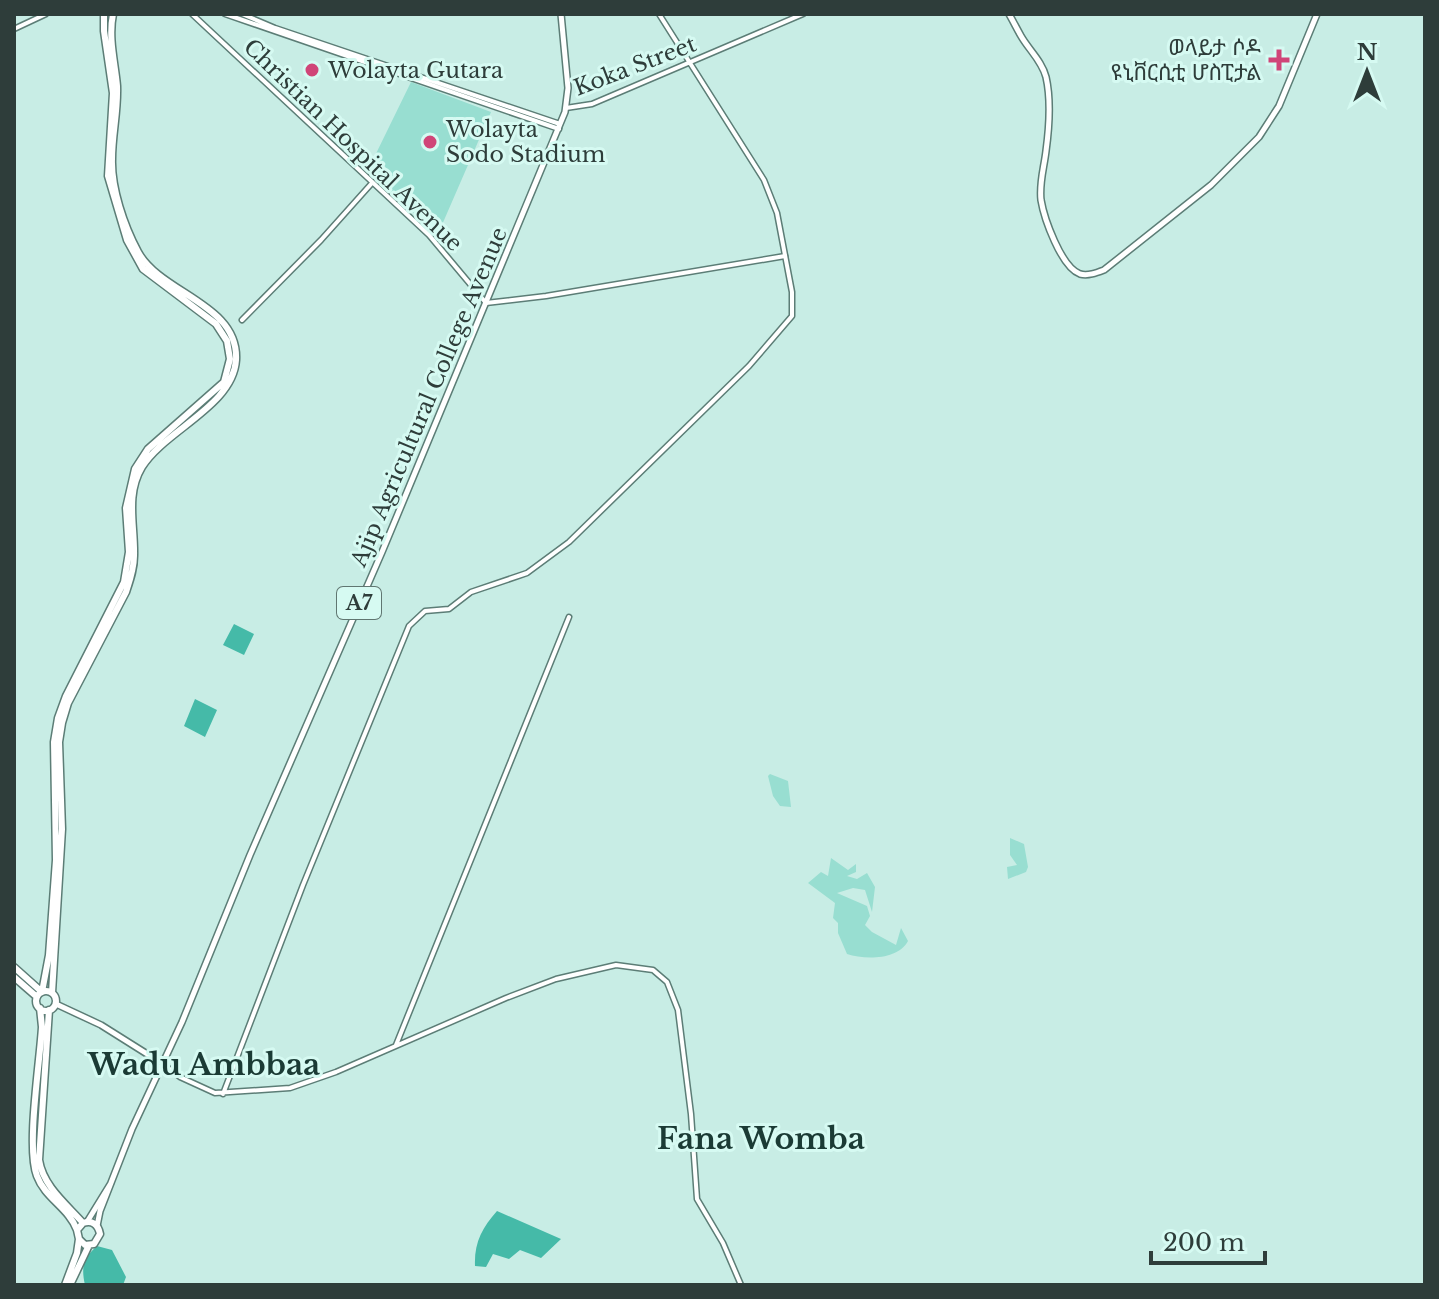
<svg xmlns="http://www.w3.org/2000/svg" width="1439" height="1299" viewBox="0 0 1439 1299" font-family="'Libre Baskerville','Noto Sans Ethiopic',serif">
  <rect width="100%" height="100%" fill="#c8ede5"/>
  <path fill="#98ded1" d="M411,82L491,112L438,234L367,172Z
    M770,774L788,781L791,807L780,806L773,796L768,776Z
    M1010,838L1024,844L1028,867L1026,872L1008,879L1007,867L1017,865L1010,855Z
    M831,858L848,870L856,864V872L847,876L857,879L867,873L875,887L872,912L865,890L853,888L837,893L867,906L870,916L865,925L872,932L896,945L901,928L908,941C898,960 865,960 847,954L838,933V923L833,918L835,903L808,883L821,872L828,876Z"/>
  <path fill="#45baa8" d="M234,624L254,634L244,655L223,645Z
    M195,699L217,710L205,737L184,726Z
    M497,1211L561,1239L541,1258L520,1250L509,1259L493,1254L486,1267L475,1266C474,1243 482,1228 497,1211Z
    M97,1246L112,1250L126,1277L123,1285H85C81,1267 83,1258 97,1246Z"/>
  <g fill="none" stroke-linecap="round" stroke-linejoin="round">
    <defs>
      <path id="tertiary" d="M486,303L546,296L785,256"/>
      <path id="secondary" d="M192,14L429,235L486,303
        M225,14L559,129
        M242,14L275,28L560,124
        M14,29L46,14
        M566,108L592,104L803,14
        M242,320L321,240L372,183
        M396,1045L569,617
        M163,1064L180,1077L215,1093L290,1088L336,1072L506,998L556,979L616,965L653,970L667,982L678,1010L691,1114L697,1199L723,1243L741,1285
        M223,1094L303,885L409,626L425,611L449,609L471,592L527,573L569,542L749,366L792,316V292L777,213L764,180L659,14"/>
      <path id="primary" d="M1009,14C1013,21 1017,29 1021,36C1029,50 1042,61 1046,77C1051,99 1049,129 1046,151C1044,168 1039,183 1041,200C1044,218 1061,267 1080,274C1088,276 1096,273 1104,270L1211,185L1259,137L1279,106L1317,14
        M56,1004L101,1025L163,1064
        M87,1222L111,1183
        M97,1226L100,1211L132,1129L182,1022L250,855L382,552L565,112L568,88L561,14"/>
      <path id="trunk" d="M14,967L42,992L49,955L56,860L54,742L58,718L66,696L124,582L129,552L126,508L135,469L148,449L224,382L230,359L227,341L216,324L143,269L127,240L108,176L113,93L104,31V14
        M14,977L37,997
        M36 1001a10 10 0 1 1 20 0a10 10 0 1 1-20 0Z
        M52,993L62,829L59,742L62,723L68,703L126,592C130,580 134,569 134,556C135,526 125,495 142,467C165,430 233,406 236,360C239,304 161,294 138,252C124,226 111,188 112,159C112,134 118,111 117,86C115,63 108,38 113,14
        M40,1008L42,1027C40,1062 26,1147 37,1176C45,1198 69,1208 77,1230
        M49,1010L39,1160C43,1186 66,1204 83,1223C92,1220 98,1224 100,1234L94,1244L85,1245L79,1239L77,1230L83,1223
        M65,1285L77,1253L79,1239
        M70,1285L89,1245"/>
    </defs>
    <use href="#tertiary" stroke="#5c7d76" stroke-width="7"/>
    <use href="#secondary" stroke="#5c7d76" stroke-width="7"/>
    <use href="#primary" stroke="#5c7d76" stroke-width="8"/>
    <use href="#trunk" stroke="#5c7d76" stroke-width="9"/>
    <use href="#tertiary" stroke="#fff" stroke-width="4"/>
    <use href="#secondary" stroke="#fff" stroke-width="4"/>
    <use href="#primary" stroke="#fff" stroke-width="5"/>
    <use href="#trunk" stroke="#fff" stroke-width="6"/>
  </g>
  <g fill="#d04578" stroke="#d6faf2" stroke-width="3">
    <path d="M1275 48h8v8h8v8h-8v8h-8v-8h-8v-8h8z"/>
    <circle cx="312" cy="70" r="8"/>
    <circle cx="430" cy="142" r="8"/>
  </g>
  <g text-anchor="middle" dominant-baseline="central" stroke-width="6" stroke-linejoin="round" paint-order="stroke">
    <rect fill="#d6faf2" stroke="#607671" stroke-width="2" x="337" y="587" width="44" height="32" rx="6"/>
    <g font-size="20" font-weight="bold" fill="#2e3d3a">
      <text x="359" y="603">A7</text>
    </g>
    <g font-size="22" fill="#2e3d3a" stroke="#d6faf2" text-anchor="start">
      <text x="1261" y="47" text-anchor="end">ወላይታ ሶዶ<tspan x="1261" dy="25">ዩኒቨርሲቲ ሆስፒታል</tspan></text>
      <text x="328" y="70">Wolayta Gutara</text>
      <text x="446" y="129">Wolayta<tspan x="446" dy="25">Sodo Stadium</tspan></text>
    </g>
    <g font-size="22" fill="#2e3d3a" stroke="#d6faf2">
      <text transform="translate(635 66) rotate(-21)">Koka Street</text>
      <text transform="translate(353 145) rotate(44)">Christian Hospital Avenue</text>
      <text transform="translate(429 397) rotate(-67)">Ajip Agricultural College Avenue</text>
    </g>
    <g font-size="30" font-weight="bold" fill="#1b3b35" stroke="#d6faf2">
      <text x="204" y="1064">Wadu Ambbaa</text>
      <text x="761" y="1138">Fana Womba</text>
    </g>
  </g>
  <rect width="1439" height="1299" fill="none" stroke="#2e3d3a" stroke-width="32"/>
  <g transform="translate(1367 72)" stroke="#d6faf2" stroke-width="6" paint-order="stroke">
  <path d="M0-6L14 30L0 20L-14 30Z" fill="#2e3d3a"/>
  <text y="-12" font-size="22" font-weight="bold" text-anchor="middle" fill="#2e3d3a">N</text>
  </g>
  <path d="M1151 1251v12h114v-12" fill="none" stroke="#2e3d3a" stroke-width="4"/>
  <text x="1163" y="1251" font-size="24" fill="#2e3d3a" stroke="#d6faf2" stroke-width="6" paint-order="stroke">200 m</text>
</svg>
